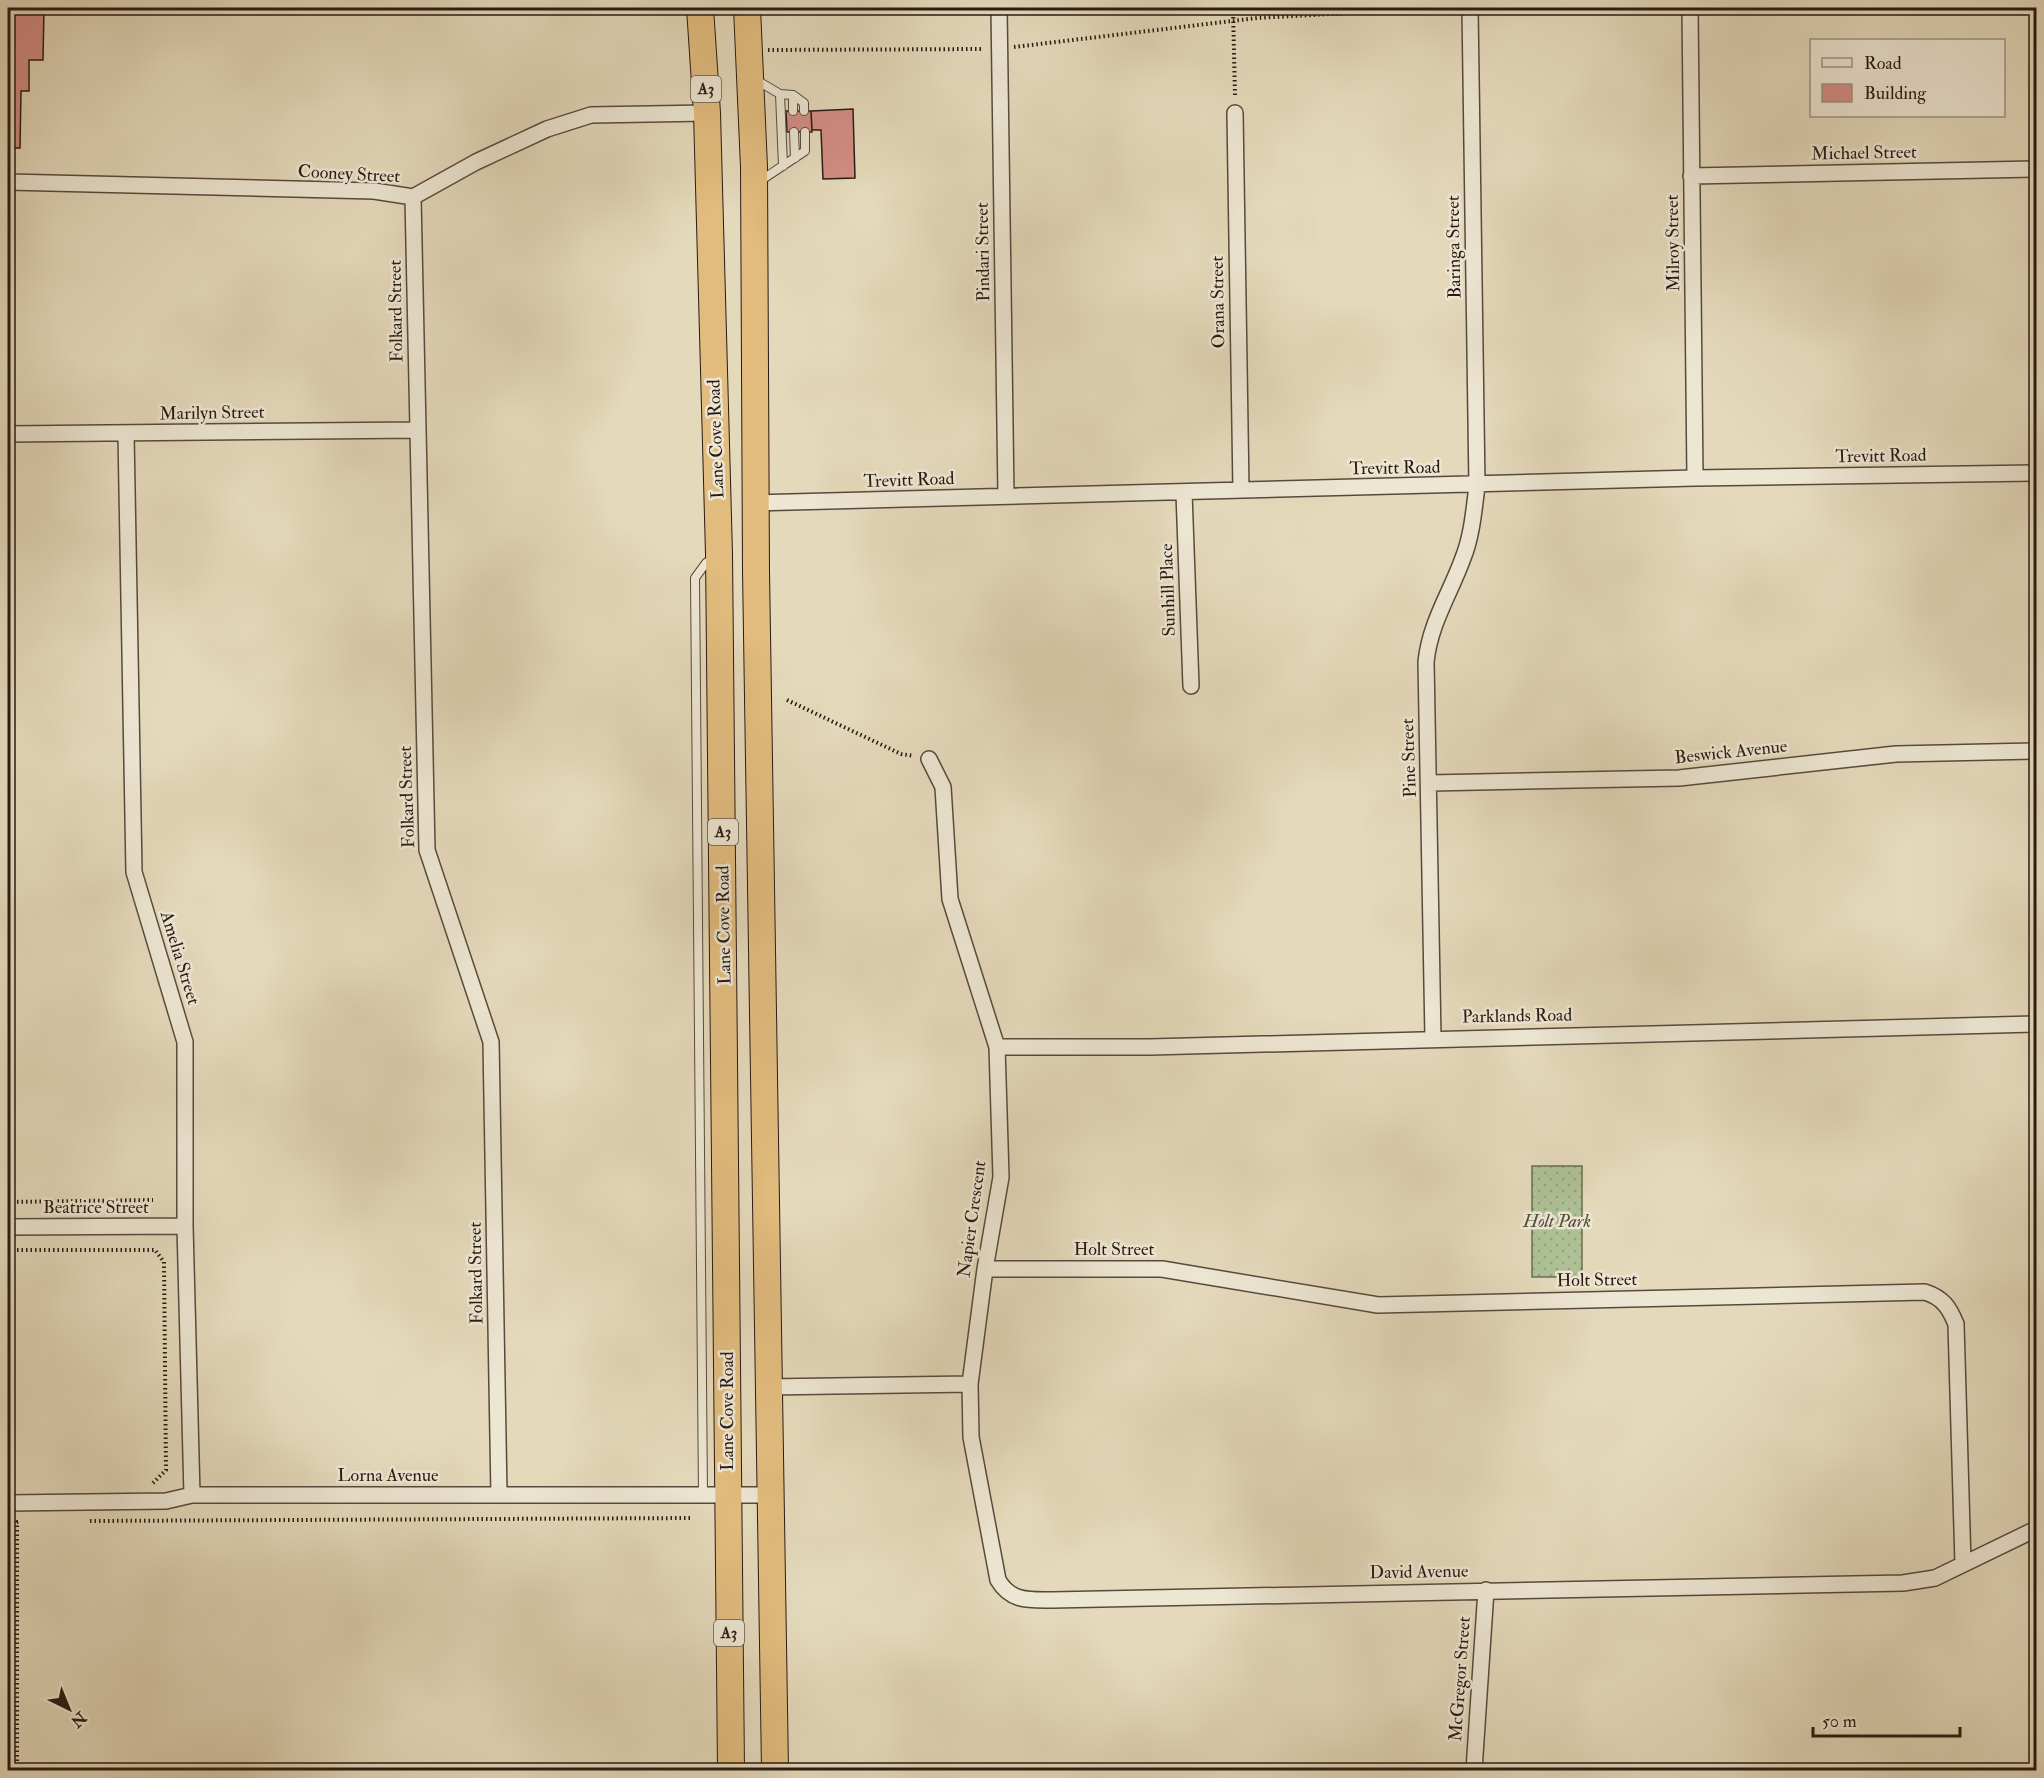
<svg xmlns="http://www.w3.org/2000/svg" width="2044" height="1778" viewBox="0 0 2044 1778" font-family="'IM FELL Double Pica',serif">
  <defs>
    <pattern id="grass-dots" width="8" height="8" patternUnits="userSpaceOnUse" patternTransform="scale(1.5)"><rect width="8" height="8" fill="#aec095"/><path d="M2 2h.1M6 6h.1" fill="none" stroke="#96a480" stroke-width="1.8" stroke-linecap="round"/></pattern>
  </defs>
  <rect width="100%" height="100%" fill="#e4d9bb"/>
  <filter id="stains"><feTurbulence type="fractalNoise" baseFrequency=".00333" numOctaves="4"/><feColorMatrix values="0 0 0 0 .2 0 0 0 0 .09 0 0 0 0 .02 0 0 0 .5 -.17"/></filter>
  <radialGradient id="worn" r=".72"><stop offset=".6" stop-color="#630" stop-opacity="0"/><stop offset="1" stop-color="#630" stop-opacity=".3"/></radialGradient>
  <path fill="url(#grass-dots)" stroke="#6b6d54" stroke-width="1.5" d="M1532,1166H1582V1277H1532Z"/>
  <path fill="#d28d85" stroke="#281a13" stroke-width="1.5" d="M8,8H44L43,60H29V91H21L20,148H8Z
    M853,109L855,178L823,179L821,130H812L811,111Z
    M786,111H811L812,132H787Z"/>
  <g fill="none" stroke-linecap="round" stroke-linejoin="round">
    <defs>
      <path id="service" d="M756,80L780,94L793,95L804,103V111
        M780,94L783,166
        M793,95V111
        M794,132L795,158
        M760,181L805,151V132
        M703,1495L695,578L706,563L715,557"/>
      <path id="minor" d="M999,8L1006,496
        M1690,8L1695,478
        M1235,113L1241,490
        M1691,176L2036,169
        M8,182L374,191L413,197L476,162L547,129L591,115L707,113
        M413,197L427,850L491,1042L499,1495
        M8,434L418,430
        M126,434L134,872L185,1042V1226L192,1495
        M1184,493L1191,686
        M755,503L1695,478L2036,473
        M929,759L943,787L950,899L997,1047L1001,1177L985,1269L970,1384L971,1437L998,1580C1011,1602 1029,1600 1052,1600L1903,1583L1935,1578L2036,1529
        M1430,783L1679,778L1896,754L2036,751
        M1433,1038L1426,662C1430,623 1450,594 1463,558C1472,536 1474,509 1477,486L1470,8
        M997,1047H1150L2036,1024
        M8,1227L185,1226
        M985,1269H1162L1378,1305L1925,1292C1943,1298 1949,1307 1956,1324L1963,1564
        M767,1387L970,1384
        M8,1503L166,1501L192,1495H770
        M1474,1770L1486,1590"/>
      <path id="trunk" d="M700,8L707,113L719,554L731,1770
        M747,8L754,167L756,571L775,1770"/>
    </defs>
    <use href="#service" stroke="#574a3d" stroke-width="10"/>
    <use href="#minor" stroke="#574a3d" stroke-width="18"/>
    <use href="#trunk" stroke="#281a13" stroke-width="28"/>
    <path stroke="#281a13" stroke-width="4" stroke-dasharray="1.5 3" stroke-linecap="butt" d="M1233,8L1235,97
      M1014,47L1257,18L1442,8
      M768,50L983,49
      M787,700L901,754L914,756
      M8,1202L153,1200
      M8,1250H155L164,1262L166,1470L153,1483
      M90,1521L693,1518
      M17,1770V1522H19"/>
    <use href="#service" stroke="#ede6d3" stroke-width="8"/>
    <use href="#minor" stroke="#ede6d3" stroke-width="15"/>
    <use href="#trunk" stroke="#e2bc7e" stroke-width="26"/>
  </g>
  <g text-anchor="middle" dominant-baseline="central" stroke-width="5" stroke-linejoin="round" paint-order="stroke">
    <g fill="#ede6d3" stroke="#63574d" stroke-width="1.5">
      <rect x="691" y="76" width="30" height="26" rx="4.5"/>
      <rect x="708" y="819" width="30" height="26" rx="4.5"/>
      <rect x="714" y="1620" width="30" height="26" rx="4.5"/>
    </g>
    <g font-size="16" font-weight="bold" fill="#281a13">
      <text x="706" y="89">A3</text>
      <text x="723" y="832">A3</text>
      <text x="729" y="1633">A3</text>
    </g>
    <g font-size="18" fill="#281a13" stroke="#ede6d3">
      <text transform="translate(1864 153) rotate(-1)">Michael Street</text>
      <text transform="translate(349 174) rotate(3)">Cooney Street</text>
      <text transform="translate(1673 243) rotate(-91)">Milroy Street</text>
      <text transform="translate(1454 247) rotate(-91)">Baringa Street</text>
      <text transform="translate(983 252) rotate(-91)">Pindari Street</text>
      <text transform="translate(1218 302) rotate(-91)">Orana Street</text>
      <text transform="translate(396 311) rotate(-91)">Folkard Street</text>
      <text transform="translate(212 413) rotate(-1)">Marilyn Street</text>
      <text transform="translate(716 439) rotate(-92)">Lane Cove Road</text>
      <text transform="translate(1881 456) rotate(-1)">Trevitt Road</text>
      <text transform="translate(1395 468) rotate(-1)">Trevitt Road</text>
      <text transform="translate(909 480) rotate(-2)">Trevitt Road</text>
      <text transform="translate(1168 590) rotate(-92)">Sunhill Place</text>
      <text transform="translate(1731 752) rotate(-6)">Beswick Avenue</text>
      <text transform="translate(1409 758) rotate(-92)">Pine Street</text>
      <text transform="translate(407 797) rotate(-92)">Folkard Street</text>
      <text transform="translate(724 925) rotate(-91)">Lane Cove Road</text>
      <text transform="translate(180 958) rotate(73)">Amelia Street</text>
      <text transform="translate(1517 1016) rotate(-1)">Parklands Road</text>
      <text x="96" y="1207">Beatrice Street</text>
      <text transform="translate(972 1219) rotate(-82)">Napier Crescent</text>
      <text x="1114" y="1249">Holt Street</text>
      <text transform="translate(476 1273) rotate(-91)">Folkard Street</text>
      <text transform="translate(1597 1280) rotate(-1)">Holt Street</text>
      <text transform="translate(727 1411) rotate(-90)">Lane Cove Road</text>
      <text x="388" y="1475">Lorna Avenue</text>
      <text transform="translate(1419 1572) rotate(-1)">David Avenue</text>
      <text transform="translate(1460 1679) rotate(-86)">McGregor Street</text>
    </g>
    <g font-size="18" font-style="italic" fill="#504c3a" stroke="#ede6d3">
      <text x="1557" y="1221">Holt Park</text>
    </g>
  </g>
  <rect width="2044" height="1778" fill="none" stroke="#e4d9bb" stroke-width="30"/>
  <rect x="9" y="9" width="2026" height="1760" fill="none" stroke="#281a13" stroke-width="3"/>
  <rect x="15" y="15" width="2014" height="1748" fill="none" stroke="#281a13" stroke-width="1.5"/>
  <rect x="1810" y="39" width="195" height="78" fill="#ede6d3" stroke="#9e9486" stroke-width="1.5"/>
  <rect x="1822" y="58" width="30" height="9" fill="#ede6d3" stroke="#9e9486" stroke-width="1.5"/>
  <text x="1864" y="69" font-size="18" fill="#281a13">Road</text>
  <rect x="1822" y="84" width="30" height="18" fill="#d28d85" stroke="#9e9486" stroke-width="1.5"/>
  <text x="1864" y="99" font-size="18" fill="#281a13">Building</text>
  <g transform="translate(69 1709) rotate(137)" stroke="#ede6d3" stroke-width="4.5" paint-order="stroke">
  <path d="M0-4.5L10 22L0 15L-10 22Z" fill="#281a13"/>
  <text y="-9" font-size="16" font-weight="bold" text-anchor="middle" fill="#281a13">N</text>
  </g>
  <path d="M1813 1727v9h147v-9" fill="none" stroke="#281a13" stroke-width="3"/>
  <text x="1822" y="1727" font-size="18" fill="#281a13" stroke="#ede6d3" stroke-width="4.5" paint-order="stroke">50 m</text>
  <rect width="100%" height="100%" filter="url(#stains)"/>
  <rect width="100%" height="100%" fill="url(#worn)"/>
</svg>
